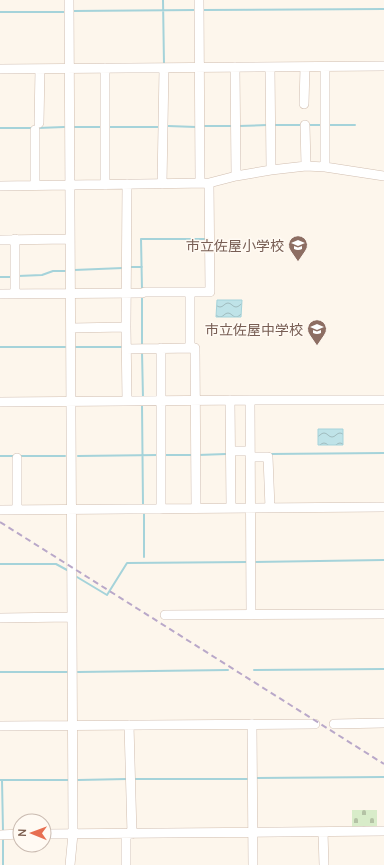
<svg xmlns="http://www.w3.org/2000/svg" width="384" height="865" viewBox="0 0 384 865" font-family="Manrope,'Noto Sans JP',sans-serif">
  <defs>
    <pattern id="cemetery-stones" width="16" height="16" patternUnits="userSpaceOnUse"><rect width="16" height="16" fill="#d8ecc9"/><path d="M2 7V4a2 2 0 0 1 4 0v3zM10 15v-3a2 2 0 0 1 4 0v3z" fill="#b4c2a5"/></pattern>
    <pattern id="water-waves" width="16" height="10" patternUnits="userSpaceOnUse"><rect width="16" height="10" fill="#bfe3e8"/><path d="M0 5q4-4 8 0t8 0" fill="none" stroke="#a0bbbe"/></pattern>
  </defs>
  <rect width="100%" height="100%" fill="#fdf6ec"/>
  <path fill="url(#cemetery-stones)" d="M352,810H377V829H352Z"/>
  <path fill="url(#water-waves)" stroke="#a5d3da" d="M217,300H242L241,317H216Z
    M318,429H343V445H318Z"/>
  <g fill="none" stroke-linecap="round" stroke-linejoin="round">
    <path stroke="#a5d3da" stroke-width="2" d="M163,0L164,64
      M202,10L384,9
      M73,11L196,10
      M0,12H64
      M275,125H301
      M309,125H322
      M329,125H355
      M168,126L196,127
      M203,126H232
      M239,126L267,125
      M73,127H102
      M107,127H160
      M0,128H33
      M38,128L64,127
      M130,267H142
      M74,270L123,268
      M18,276L42,275L53,271H65
      M0,277H10
      M142,289L141,239H205
      M142,297V346
      M0,347H65
      M76,347H123
      M142,352L143,398
      M142,405L143,505
      M269,454L384,453
      M165,455H192
      M198,455L226,454
      M0,456H15
      M19,456H65
      M78,456L158,455
      M144,557V512
      M254,562L384,560
      M0,564H56L67,570
      M77,577L107,595L127,563L248,562
      M254,670L384,669
      M0,672H68
      M78,672L228,670
      M255,778L384,777
      M133,779H247
      M0,780H69
      M2,780L3,831
      M78,780L127,779
      M3,838V865"/>
    <defs>
      <path id="minor" d="M69,0L73,834L70,865
        M199,0L200,183
        M235,67L236,176
        M270,67L271,170
        M325,67V167
        M0,69L384,66
        M304,104L305,67
        M39,123L40,69
        M305,125L306,166
        M127,184L126,327L127,401
        M162,184L164,68
        M35,185V130
        M105,185V68
        M0,186L209,183L236,176L271,170L306,166L325,167L384,176
        M0,240L70,239
        M0,294L142,293L145,292H210L209,183
        M15,294V239
        M71,328L126,327
        M161,348V509
        M190,348V292
        M126,349L195,348L196,508
        M230,400L231,508
        M250,400L251,615
        M0,402L250,400H384
        M231,451H250
        M250,457H268L270,508
        M17,458V510
        M0,510L384,507
        M165,615L384,614
        M0,618L72,617
        M252,724L253,865
        M334,724L384,723
        M129,725L132,834
        M0,726L315,724
        M323,832L324,865
        M44,834L384,831
        M126,834V865
        M0,835L20,834"/>
    </defs>
    <use href="#minor" stroke="#d1beb0" stroke-width="10"/>
    <use href="#minor" stroke="#fff" stroke-width="9"/>
    <path stroke="#b9a8c9" stroke-width="2" stroke-dasharray="6 4" stroke-linecap="butt" d="M0,522L384,764"/>
  </g>
  <defs>
    <symbol id="school-pin" viewBox="-11 -11 22 30"><path d="M0 17L-7.5 6A9.5 9.5 0 1 1 7.5 6Z" fill="#8d6e63" stroke="#fffaf3"/><path d="M0-5L7-2L0 1L-7-2ZM-4 1L0 2.5L4 1V4Q0 6-4 4Z" fill="#fff"/></symbol>
  </defs>
  <g fill-rule="evenodd">
    <use href="#school-pin" x="287" y="234" width="22" height="30"/>
    <use href="#school-pin" x="306" y="318" width="22" height="30"/>
  </g>
  <g text-anchor="middle" dominant-baseline="central" stroke-width="3" stroke-linejoin="round" paint-order="stroke">
    <g font-size="14" fill="#785e54" stroke="#fffaf3" text-anchor="end">
      <text x="284" y="245">市立佐屋小学校</text>
      <text x="303" y="329">市立佐屋中学校</text>
    </g>
  </g>
  <g transform="translate(32 833) rotate(271)"><circle r="19" fill="#fffaf3" stroke="#cabbb1"/>
  <path d="M0-3L7 15L0 10L-7 15Z" fill="#e76f51"/>
  <text y="-6" font-size="11" font-weight="bold" text-anchor="middle" fill="#7a5c4d">N</text>
  </g>
</svg>
